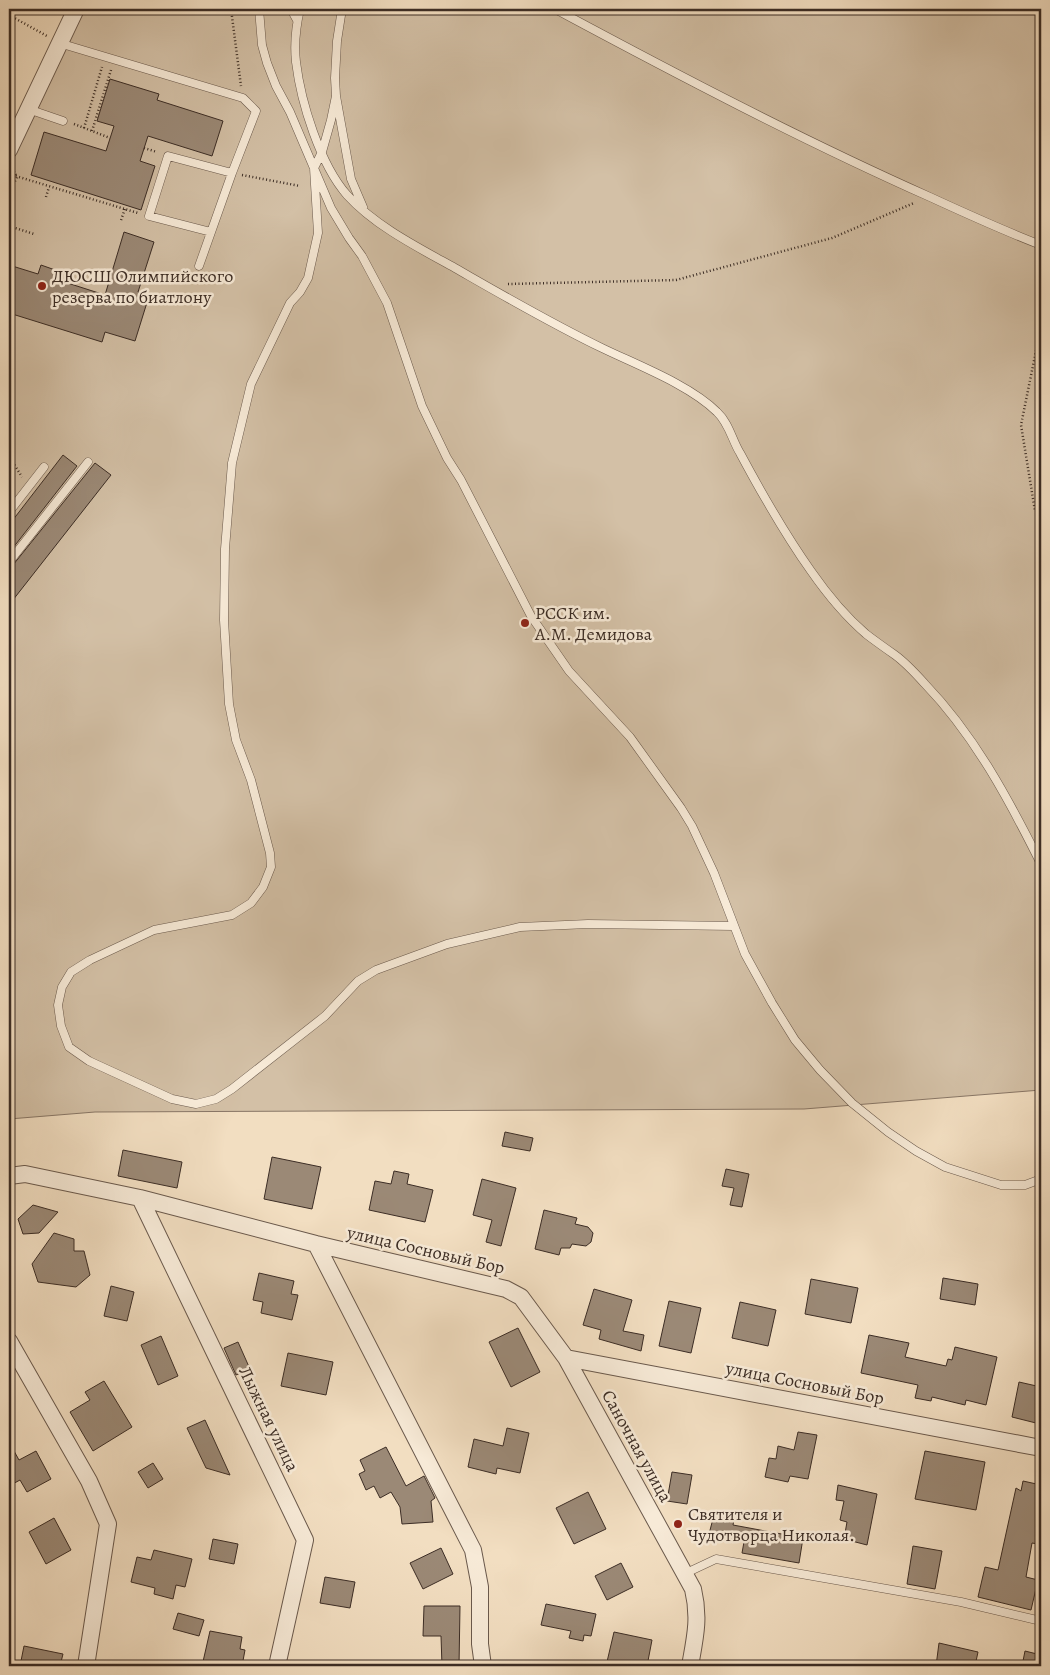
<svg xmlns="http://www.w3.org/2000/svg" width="1050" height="1675" viewBox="0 0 1050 1675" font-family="Alegreya,serif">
  <rect width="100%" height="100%" fill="#f2dec1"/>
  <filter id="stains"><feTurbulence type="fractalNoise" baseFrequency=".004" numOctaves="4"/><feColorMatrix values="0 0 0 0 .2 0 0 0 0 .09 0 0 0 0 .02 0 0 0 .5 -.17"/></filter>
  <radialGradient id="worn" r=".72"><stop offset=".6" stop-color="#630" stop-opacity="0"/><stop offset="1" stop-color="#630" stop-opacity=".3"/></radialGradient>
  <path fill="#d3c0a6" stroke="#887666" d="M83,9H1041V1090L804,1109L95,1112L9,1119V156Z"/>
  <path fill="#9b8976" stroke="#3c2d25" d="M110,79L159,94L157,100L223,121L212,156L148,136L140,161L155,166L141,210L31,175L44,132L106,151L114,126L97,121Z
    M124,232L154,242L138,292L149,296L135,341L105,332L102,342L9,313V265L38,274L41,265L58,271L55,279L105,295Z
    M63,455L77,466L9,553V525Z
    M95,463L111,475L9,605V568L13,565Z
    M505,1132L533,1138L530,1151L502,1146Z
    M123,1150L182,1162L177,1188L118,1176Z
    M272,1157L321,1167L312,1209L264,1199Z
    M726,1169L749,1174L742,1207L730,1205L734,1188L722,1186Z
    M394,1171L409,1174L407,1184L433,1190L425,1222L369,1210L375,1181L391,1184Z
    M482,1179L516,1188L501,1246L486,1242L492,1220L473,1215Z
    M33,1205L58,1212L39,1233L23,1234L18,1219Z
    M544,1210L577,1218L575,1224L588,1227L593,1233L591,1242L586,1246L572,1244L570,1248H561L559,1255L535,1249Z
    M54,1233L74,1239V1251H84L90,1275L76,1287L38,1282L32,1264Z
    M259,1273L294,1281L291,1294L298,1295L292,1320L261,1313L263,1302L253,1300Z
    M943,1278L978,1284L975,1305L940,1299Z
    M811,1279L858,1288L851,1323L805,1314Z
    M111,1286L134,1292L127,1321L104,1316Z
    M594,1289L632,1300L623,1331L644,1335L641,1351L599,1339L601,1330L583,1325Z
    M669,1301L701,1308L691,1353L659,1346Z
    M740,1302L776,1310L768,1346L732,1338Z
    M518,1328L540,1372L511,1387L489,1342Z
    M869,1335L909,1343L905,1357L946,1366L948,1359L952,1360L955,1347L997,1357L986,1405L966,1400L965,1405L932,1397L931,1401L915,1398L918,1385L861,1373Z
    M161,1336L178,1376L158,1385L141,1345Z
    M238,1342L250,1369L236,1375L224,1348Z
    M288,1353L333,1362L326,1395L281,1386Z
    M104,1381L132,1427L93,1451L70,1412L90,1400L85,1392Z
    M1019,1382L1041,1387V1419L1037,1418L1036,1423L1012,1417Z
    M205,1420L230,1475L206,1468L187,1428Z
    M507,1428L529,1433L520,1473L497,1468L496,1474L468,1467L474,1439L503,1446Z
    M798,1432L817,1435L808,1479L790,1476L788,1482L765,1477L769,1458L776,1459L778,1446L794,1450Z
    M9,1442L19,1460L36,1451L51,1479L27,1492L20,1480L9,1486Z
    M386,1447L406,1486L424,1476L435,1498L431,1501L433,1522L402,1524L400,1507L391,1492L380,1498L374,1486L366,1490L359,1474L365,1471L360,1460Z
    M925,1451L985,1462L976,1510L915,1499Z
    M153,1463L163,1479L148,1488L138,1472Z
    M672,1472L692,1475L687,1504L667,1501Z
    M1023,1481L1041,1485V1528L1038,1544L1032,1543L1026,1577L1038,1580L1031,1610L978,1597L985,1567L998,1570L1016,1488L1021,1491Z
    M838,1485L877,1494L867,1545L844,1539L847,1522L840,1520L844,1501L836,1500Z
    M588,1492L606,1529L574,1544L556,1508Z
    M714,1515L734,1520L733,1525L803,1538L799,1563L742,1553L744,1542L709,1534Z
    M54,1518L71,1550L46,1564L29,1532Z
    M213,1539L238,1544L234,1564L209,1559Z
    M913,1546L942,1551L935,1589L907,1584Z
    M441,1548L453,1574L423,1589L410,1563Z
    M154,1550L192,1559L185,1587L176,1585L173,1599L154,1594L155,1588L131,1582L137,1557L151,1560Z
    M621,1563L633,1587L607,1600L595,1576Z
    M325,1577L355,1582L350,1608L320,1603Z
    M546,1604L596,1614L591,1636L584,1635L583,1641L569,1638L571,1631L541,1625Z
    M424,1606H460L459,1666H442L441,1636H423Z
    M178,1613L204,1620L199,1636L173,1629Z
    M210,1631L242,1637L240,1649L245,1650L242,1666H202Z
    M614,1632L652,1640L647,1666H606Z
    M939,1643L978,1652L975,1666H936Z
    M24,1646L63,1654L60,1666H20Z
    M1025,1651L1041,1655V1666H1022Z"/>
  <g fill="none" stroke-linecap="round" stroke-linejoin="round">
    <defs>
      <path id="service" d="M259,9L262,45L267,63L276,86L290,112L331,208L349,238L362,256L387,303L422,406L447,458L461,480L531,616L569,671L630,737L681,808L692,826L714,873L745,954L772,1003L795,1040L820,1070L852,1103L888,1132L916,1151L945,1167L1001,1185H1025L1041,1179
        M291,9L297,20
        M300,9C296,26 294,44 296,62C301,103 320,164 347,195C375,226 419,248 455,268C504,296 552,324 602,348C637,365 690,385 717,412C729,423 732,440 740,453C762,494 784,533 811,571C827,594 845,616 866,634C875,641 885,648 895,655C906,663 916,674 925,684C975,736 1009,800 1041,864
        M342,9L337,41L335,78L336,96L351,179L363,207
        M555,9C678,75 802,140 930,197C967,214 1004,231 1041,245
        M59,43L243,98L256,111L232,173L199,266
        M336,96L331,120L322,152L314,168L318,233L308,278L300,292L290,303L251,384L244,413L232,463L225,549L224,620L229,704L236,740L251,780L270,853L271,867L263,887L251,903L232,915L154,930L90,960L71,972L62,987L58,1005L61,1026L69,1047L89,1061L172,1099L196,1104L216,1099L232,1089L325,1016L358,981L376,970L447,944L520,927L588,924L734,926
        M28,109L63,121
        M211,232L149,216L168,156L232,173
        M9,512L44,467
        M9,562L88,462
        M684,1574L716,1559L961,1602L1041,1621"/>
      <path id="minor" d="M9,150L76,9
        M9,1176L25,1174L140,1198L316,1244L506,1289L521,1297L566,1358L1041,1448
        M140,1198L305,1540L277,1666
        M316,1244L473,1550L480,1587V1644L483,1666
        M9,1341L89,1481L108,1524L86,1666
        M566,1358L693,1589C700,1618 695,1638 690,1666"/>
    </defs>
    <use href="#service" stroke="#6a594c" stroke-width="9"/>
    <use href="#minor" stroke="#6a594c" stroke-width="18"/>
    <path stroke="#3c2d25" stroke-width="2.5" stroke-dasharray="1 2.5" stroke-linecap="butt" d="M231,9L241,86
      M9,15L47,36
      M74,124L110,138
      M84,128L102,67
      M92,131L111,70
      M144,148L157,152
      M9,174L138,213
      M242,175L300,186
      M9,194L17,177L10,164
      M46,197L49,187
      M121,220L125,209
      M9,226L34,234
      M508,284L676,280L832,238L914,203
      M1041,326L1021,425L1035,511L1041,515
      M9,456L22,477"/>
    <use href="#service" stroke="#f7ead7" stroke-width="8"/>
    <use href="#minor" stroke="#f7ead7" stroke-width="16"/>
  </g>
  <g fill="#8f2418" stroke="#f7ead7" stroke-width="2">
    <circle cx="42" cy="286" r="5"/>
    <circle cx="525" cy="623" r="5"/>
    <circle cx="678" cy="1524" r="5"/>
  </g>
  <g text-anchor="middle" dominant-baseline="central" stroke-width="5" stroke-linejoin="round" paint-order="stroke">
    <g font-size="18" fill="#3c2d25" stroke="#f7ead7" text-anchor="start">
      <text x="52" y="276">ДЮСШ Олимпийского<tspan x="52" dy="21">резерва по биатлону</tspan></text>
      <text x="535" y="613">РССК им.<tspan x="535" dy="21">А.М. Демидова</tspan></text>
      <text x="688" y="1514">Святителя и<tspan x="688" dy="21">Чудотворца Николая.</tspan></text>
    </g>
    <g font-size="18" fill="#3c2d25" stroke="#f7ead7">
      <text transform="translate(426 1250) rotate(13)">улица Сосновый Бор</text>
      <text transform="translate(805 1383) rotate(11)">улица Сосновый Бор</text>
      <text transform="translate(269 1419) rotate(64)">Лыжная улица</text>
      <text transform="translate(637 1446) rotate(61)">Саночная улица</text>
    </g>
  </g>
  <rect width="1050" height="1675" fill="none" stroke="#f2dec1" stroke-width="30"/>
  <rect x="10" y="10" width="1030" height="1655" fill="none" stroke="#3c2d25" stroke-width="2.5"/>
  <rect x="15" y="15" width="1020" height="1645" fill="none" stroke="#3c2d25"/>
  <rect width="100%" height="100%" filter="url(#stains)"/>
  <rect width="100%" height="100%" fill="url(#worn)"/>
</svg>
